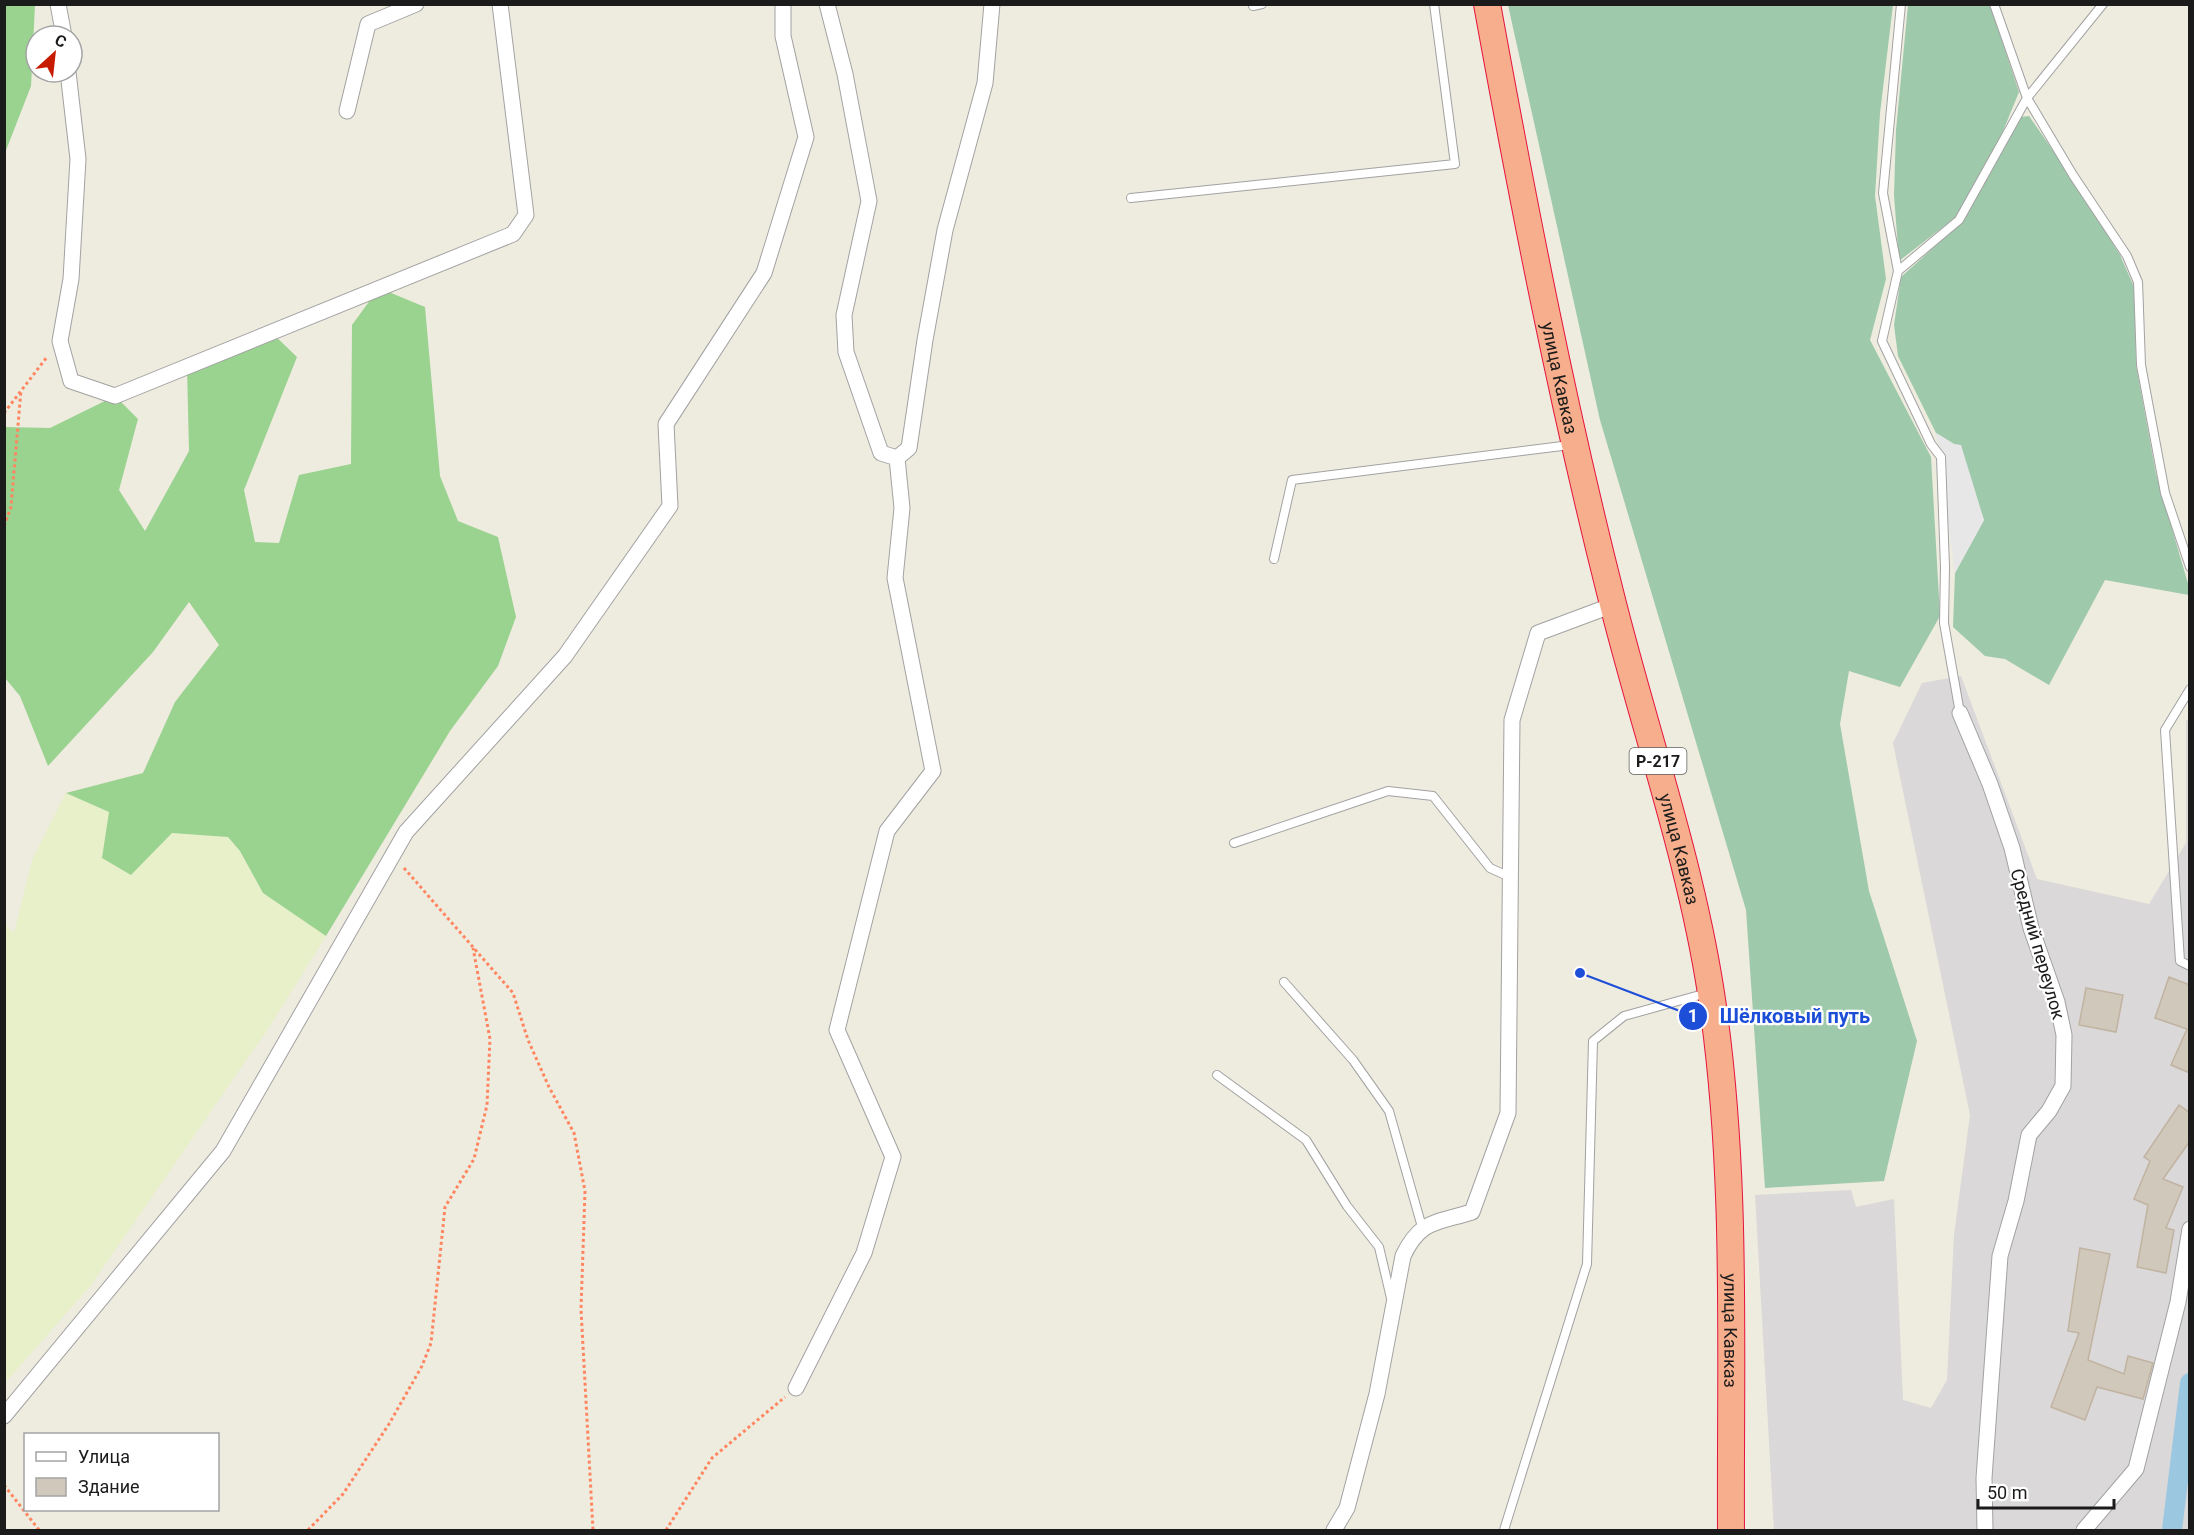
<svg xmlns="http://www.w3.org/2000/svg" width="2194" height="1535" viewBox="0 0 2194 1535" font-family="Roboto,sans-serif">
  <rect width="100%" height="100%" fill="#eeebdf"/>
  <path fill="#dad8d8" d="M1961,676L2037,879L2149,904L2186,843V720L2189,719V1530H1774L1755,1195L1851,1190L1856,1207L1894,1199L1903,1400L1931,1408L1947,1380L1954,1235L1970,1115L1893,743L1922,683Z"/>
  <path fill="#e7f0c8" d="M66,793L109,812L102,857L131,875L172,833L228,837L240,851L263,893L326,936L268,1029L91,1285L5,1383V925L14,933L32,860Z"/>
  <path fill="#9ad290" d="M5,4L35,5L31,86L5,153Z
    M379,288L425,307L440,476L458,521L498,537L516,617L498,666L450,731L326,936L263,893L240,851L228,837L172,833L131,875L102,858L109,812L66,793L143,773L175,702L219,645L189,602L153,652L48,766L20,696L5,678L4,427L50,428L115,396L138,419L119,490L145,531L189,451L187,367L271,332L297,357L244,490L255,542L279,543L299,475L351,464L352,325Z"/>
  <path fill="#9ec9ab" d="M1508,5H1893L1880,113L1875,196L1886,279L1870,340L1931,457L1940,616L1900,687L1849,671L1840,724L1869,891L1917,1041L1884,1181L1765,1188L1746,910L1600,420Z
    M1908,5H1990L2019,92L1994,153L1956,217L1899,261L1894,195L1896,130Z
    M2029,116L2072,178L2120,255L2135,289L2136,365L2156,474L2189,587V595L2105,580L2049,685L2005,659L1985,656L1953,627L1955,573L1984,520L1954,444L1936,433L1898,356L1894,325L1901,277L1962,222L2021,117Z"/>
  <path fill="#e7e7e7" d="M1936,433L1954,444L1961,445L1984,520L1955,573Z"/>
  <g fill="none" stroke-linecap="round" stroke-linejoin="round">
    <path stroke="#9bc7e1" stroke-width="20" d="M2172,1530L2190,1383"/>
  </g>
  <path fill="#d1c8bc" stroke="#c1b3a1" stroke-width="1.5" d="M2169,977L2190,985V1073L2171,1065L2187,1029L2155,1018Z
    M2086,988L2123,995L2116,1032L2079,1025Z
    M2179,1105L2190,1113V1141L2163,1179L2183,1187L2166,1228L2174,1230L2166,1273L2137,1267L2148,1205L2134,1199L2150,1161L2144,1157Z
    M2080,1248L2110,1254L2088,1360L2124,1374L2128,1356L2153,1363L2143,1399L2097,1387L2085,1420L2051,1407L2079,1333L2068,1331Z"/>
  <g fill="none" stroke-linecap="round" stroke-linejoin="round">
    <defs>
      <path id="service" d="M1901,4L1883,193L1898,271L1882,341L1931,444L1941,457L1945,567L1944,623L1960,713
        M1994,4L2027,98L2073,175L2127,256L2138,282L2141,365L2165,493L2190,567
        M1253,6L1262,4
        M1131,198L1455,164L1434,4
        M1898,271L1959,220L2027,98L2103,4
        M1274,559L1292,480L1570,445
        M2190,689L2165,730L2180,961L2190,966
        M1234,843L1388,791L1433,796L1490,868L1512,878
        M1284,982L1353,1060L1389,1111L1422,1227
        M1217,1075L1306,1140L1347,1206L1379,1247L1391,1298
        M1504,1530L1587,1264L1593,1041L1624,1016L1707,993"/>
      <path id="minor" d="M58,4L64,36
        M827,4L845,74L869,201L844,315L846,352L881,453L897,458L909,448L925,340L945,230L985,83L992,4
        M68,72L78,159L71,279L60,341L71,381L115,396L513,234L526,215L500,4
        M347,111L368,24L416,4
        M1960,713L1990,784L2012,848L2031,928L2057,1002L2064,1035L2063,1086L2049,1111L2029,1135L2016,1201L2000,1256L1984,1478L1985,1530
        M796,1388L864,1253L893,1157L837,1030L887,831L933,771L895,578L902,508L897,458
        M4,1416L223,1151L406,832L565,656L670,506L666,424L764,273L806,137L783,36V4
        M1334,1530L1347,1508L1377,1394L1403,1256C1420,1220 1436,1223 1472,1212L1508,1113L1512,720L1538,633L1613,605
        M2084,1530L2136,1469L2178,1302L2190,1229"/>
      <g id="trunk">
        <path id="s1" d="M1487,4C1523,202 1561,398 1610,592C1643,726 1690,857 1711,993C1738,1170 1730,1352 1731,1530"/>
      </g>
    </defs>
    <use href="#service" stroke="#a2a2a2" stroke-width="10"/>
    <use href="#minor" stroke="#a2a2a2" stroke-width="17"/>
    <use href="#trunk" stroke="#e6133e" stroke-width="28"/>
    <path stroke="#ff8660" stroke-width="3" stroke-dasharray="3 3" stroke-linecap="butt" d="M4,413L47,357
      M4,526L11,507L21,390
      M404,868L513,993L528,1040L549,1087L574,1133L585,1191L581,1309L593,1530
      M4,1485L39,1530
      M308,1530L343,1494L389,1424L422,1366L431,1343L445,1207L474,1159L487,1105L490,1039L473,948
      M666,1530L712,1458L785,1397"/>
    <use href="#service" stroke="#fff" stroke-width="8"/>
    <use href="#minor" stroke="#fff" stroke-width="15"/>
    <use href="#trunk" stroke="#f6ae8c" stroke-width="26"/>
  </g>
  <g text-anchor="middle" dominant-baseline="central" stroke-width="4.5" stroke-linejoin="round" paint-order="stroke">
    <rect fill="#fff" stroke="#5f5f5f" stroke-width="1.5" x="1629.5" y="748" width="57" height="26" rx="4.5"/>
    <g font-size="16" font-weight="bold" fill="#1b1b1b">
      <text x="1658" y="761">Р-217</text>
    </g>
    <g font-size="18" fill="#1b1b1b" stroke="#fff">
      <text stroke="none"><textPath href="#s1" startOffset="381">улица Кавказ</textPath></text>
      <text stroke="none"><textPath href="#s1" startOffset="867">улица Кавказ</textPath></text>
      <text transform="translate(2038 944) rotate(74)">Средний переулок</text>
      <text stroke="none"><textPath href="#s1" startOffset="1353">улица Кавказ</textPath></text>
    </g>
  </g>
  <path fill="none" stroke="#1d4ed8" stroke-width="2" d="M1580 973L1693 1016"/>
  <g fill="#1d4ed8" stroke="#fff" stroke-width="2">
    <circle cx="1580" cy="973" r="6"/>
    <circle cx="1693" cy="1016" r="15"/>
  </g>
  <g font-size="18" text-anchor="middle" font-weight="bold" fill="#fff">
    <text x="1693" y="1022">1</text>
  </g>
  <g font-size="20" text-anchor="middle" font-weight="bold" fill="#1d4ed8" stroke="#fff" stroke-width="4.5" stroke-linejoin="round" paint-order="stroke">
    <text x="1795" y="1023">Шёлковый путь</text>
  </g>
  <rect width="2194" height="1535" fill="none" stroke="#1b1b1b" stroke-width="12"/>
  <rect x="24" y="1433" width="195" height="78" fill="#ffffff" stroke="#a4a4a4" stroke-width="1.5"/>
  <rect x="36" y="1452" width="30" height="9" fill="#ffffff" stroke="#a4a4a4" stroke-width="1.5"/>
  <text x="78" y="1463" font-size="18" fill="#1b1b1b">Улица</text>
  <rect x="36" y="1478" width="30" height="18" fill="#d1c8bc" stroke="#a4a4a4" stroke-width="1.5"/>
  <text x="78" y="1493" font-size="18" fill="#1b1b1b">Здание</text>
  <g transform="translate(54 54) rotate(27)"><circle r="28" fill="#ffffff" stroke="#a4a4a4" stroke-width="1.5"/>
  <path d="M0-4.5L10 22L0 15L-10 22Z" fill="#c71b00"/>
  <text y="-9" font-size="16" font-weight="bold" text-anchor="middle" fill="#1b1b1b">С</text>
  </g>
  <path d="M1978 1499v9h136v-9" fill="none" stroke="#1b1b1b" stroke-width="3"/>
  <text x="1987" y="1499" font-size="18" fill="#1b1b1b" stroke="#ffffff" stroke-width="4.5" paint-order="stroke">50 m</text>
</svg>
